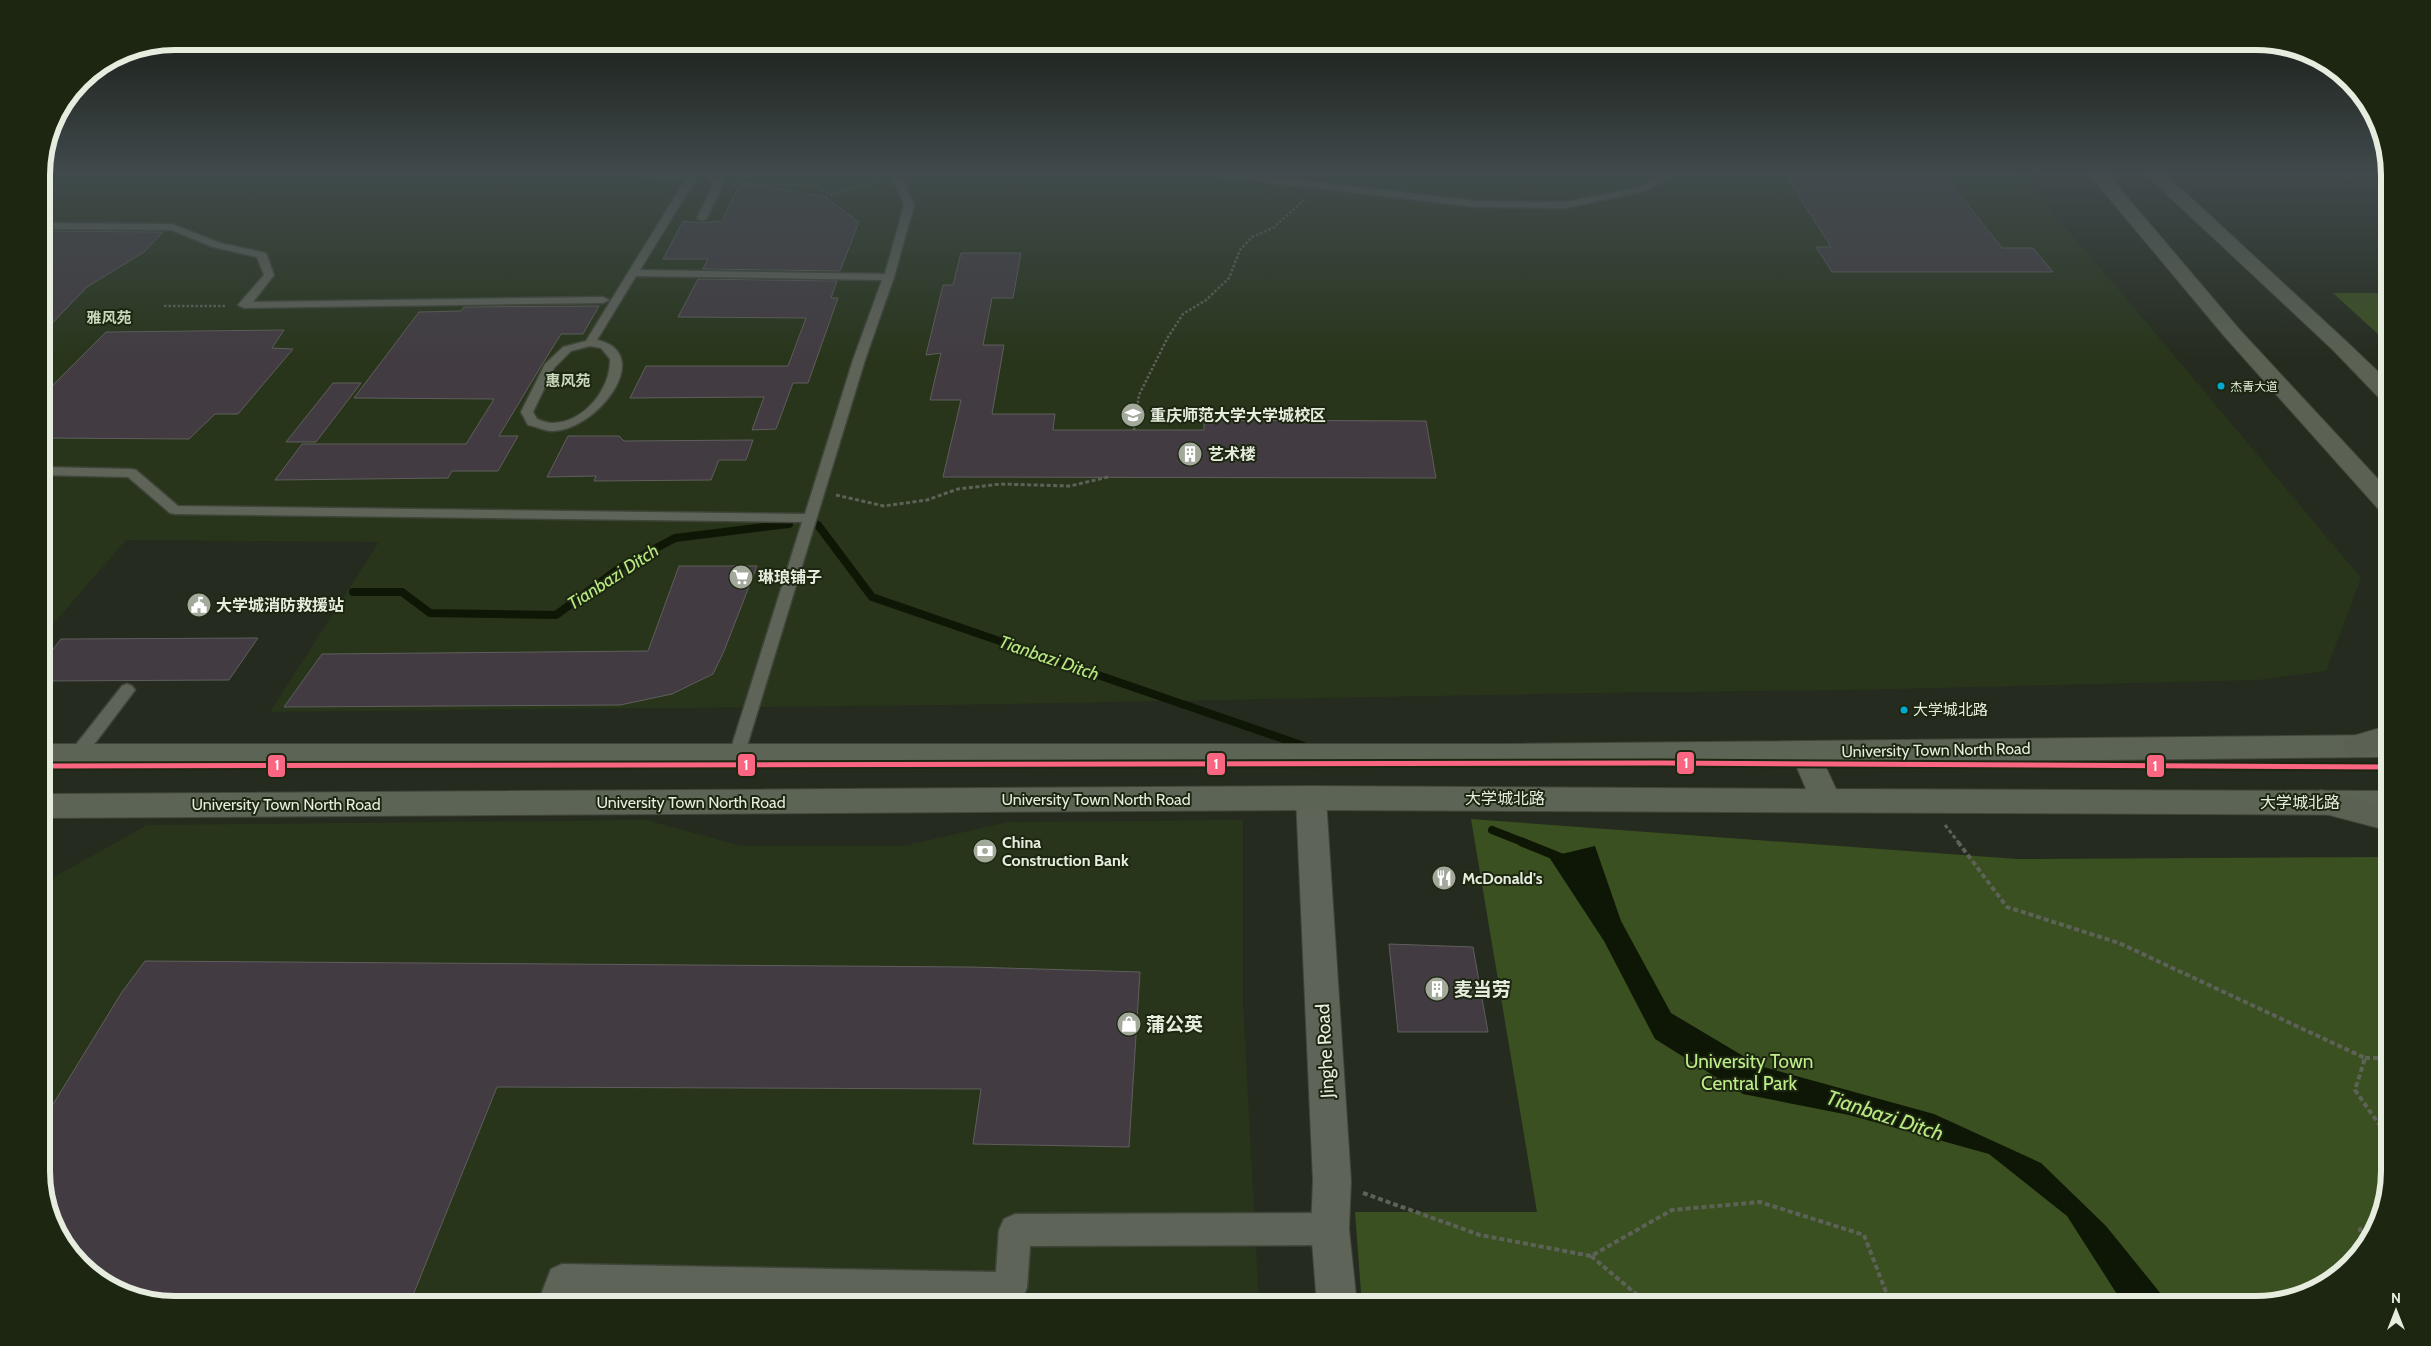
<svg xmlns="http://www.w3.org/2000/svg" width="2431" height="1346" viewBox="0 0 2431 1346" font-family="Cabin,'Noto Sans SC',sans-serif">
  <rect width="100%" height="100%" fill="#252b1e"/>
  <path fill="#28351a" d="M42,172H2017L2119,290L2361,578L2326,671L2258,680L1854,690L1589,693L945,705L270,712L379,542L126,540L42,637Z
    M646,820L742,846H903L1008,822L1243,820V1002L1259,1305H175L108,1287L59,1238L42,1180V884L147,825Z"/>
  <path fill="#3b5020" d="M2333,293H2390V345Z
    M1471,819L2017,859L2390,857V1171L2372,1238L2323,1287L2257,1305H1362L1355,1212H1537Z"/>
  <path fill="#0e1705" d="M1595,846L1621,921L1671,1013L1760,1066L1934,1114L2041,1163L2106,1226L2170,1305H2124L2067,1216L1989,1154L1849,1115L1743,1094L1655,1039L1604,941L1549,857Z"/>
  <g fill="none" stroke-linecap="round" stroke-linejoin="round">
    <path stroke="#0e1705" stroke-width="8" d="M818,525L872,597L1304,746
      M353,592H402L430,613L556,615L621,567L675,538L789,524
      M1492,830L1525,843"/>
    <path stroke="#0e1705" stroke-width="9" d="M1522,842L1564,859"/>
  </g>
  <path fill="#423c42" stroke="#5f5e5d" d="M1784,172H1942L2002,248H2033L2053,272H1832L1816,247H1831Z
    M741,182L825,197L859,222L840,271L703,269L708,259H663L683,221L701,223L722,221Z
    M42,231L163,232L144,252L87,287L42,334Z
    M961,253H1021L1013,298H992L983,345H1004L992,414H1055L1053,430H1204V420L1426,421L1436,478L943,477L961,400H930L941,353L926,355L943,285H953Z
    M698,279L837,281L831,298H838L808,383H793L776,429L752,430L764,397L630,398L646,366H788L806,318L678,317Z
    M599,306L583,334H561L543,363L499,436H518L498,471H452L448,478L275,480L302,444H466L494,399L354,398L419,312L461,311L464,307Z
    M284,330L272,348L293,349L238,414H215L189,439L42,438V396L106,332Z
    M333,383H361L316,442H286Z
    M568,436H619L624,441L753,440L746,460H719L711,480L594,481L596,476L547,477Z
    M679,566H757L724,651L713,674L672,694L620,705L284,707L322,654L648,651Z
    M258,638L229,680L42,681V663L61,639Z
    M1389,944L1473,947L1488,1032H1398Z
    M145,961L970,967L1140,972L1129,1147L973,1144L981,1089L497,1087L409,1305H175L108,1287L59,1238L42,1180V1114H47L122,992Z"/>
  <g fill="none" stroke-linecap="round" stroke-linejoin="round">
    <defs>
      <path id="service" d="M627,172L675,174L700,172L640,270L885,274L904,205L890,172H931L926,175L902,177L914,205L894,277L865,360L743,759L737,761L731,759L729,755L802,522L175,514L170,513L128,477L42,475V467L131,469L136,470L178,506L805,514L853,360L882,280L636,276L597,340C657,353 596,433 550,431C542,430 535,426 528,425L521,412L545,364L563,347L586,341L687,177L675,180L632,175ZM590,346L601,348L610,359C611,389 584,423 552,423C547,423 542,421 537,419L533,412L554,368L571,351Z
        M702,172L717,174L723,185L707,218L702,221L697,218L713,185L710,178Z
        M1199,172H1231L1477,201L1565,202L1640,187L1665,172H1678L1646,191L1565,208L1477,207L1204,175Z
        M42,223L172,224L220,243L266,253L274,275L253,302L603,297L609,300L603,303L244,308L238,305L264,275L257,257L213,247L171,230L42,229Z
        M127,684L132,686L135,690L132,694L83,759L77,761L71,759L69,755L71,751L122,686Z"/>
      <path id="pedestrian" d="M1330,1213L1341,1218L1346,1229L1341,1240L1330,1245L1030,1246L1027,1288L1022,1299L1011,1304L572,1296L569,1305H537L551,1269L562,1264L996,1272L999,1230L1004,1219L1015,1214Z"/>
      <path id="minor" d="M1311,786L1322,790L1326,798L1351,1181L1349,1229L1357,1305H1317L1311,1229L1313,1181L1296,798L1300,790Z"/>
      <path id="primary" d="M2381,735L2390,738V754L2381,757L1824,763L1836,789L2390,791V815L1311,810L42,818V794L1311,786L1806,789L1795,763L1505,766H42V744H1505Z"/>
      <path id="trunk" d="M2087,172H2106L2239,329L2390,492V515L2381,512L2225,337Z
        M2143,172H2163L2347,342L2390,383V403L2382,401L2333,350Z
        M2390,725V747L2356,757L2346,754L2342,746L2346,738Z
        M2321,790L2390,807V831L2310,810L2306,802L2310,794Z"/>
    </defs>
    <use href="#service" stroke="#40453a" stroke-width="3"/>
    <use href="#pedestrian" stroke="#40453a" stroke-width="3"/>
    <use href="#minor" stroke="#40453a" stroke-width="2"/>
    <use href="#primary" stroke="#40453a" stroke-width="2"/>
    <use href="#trunk" stroke="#40453a" stroke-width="2"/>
    <path stroke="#5d6258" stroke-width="2.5" stroke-dasharray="2.5 2" stroke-linecap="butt" d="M2340,172L2355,183
      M733,185H811L833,195
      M42,187L63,172
      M825,197L879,180
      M164,306H226
      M1134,430L1139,395L1168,337L1183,314L1206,300L1229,278L1240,250L1252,237L1273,228L1304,200"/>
    <path stroke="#5d6258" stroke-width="3" stroke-dasharray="4 2.5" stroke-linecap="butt" d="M836,495L884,506L927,500L958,489L1000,484L1070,486L1108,477
      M1945,825L1959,843"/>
    <path stroke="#5d6258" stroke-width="4" stroke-dasharray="5 3" stroke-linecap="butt" d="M1958,842L2007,907L2119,943L2365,1058L2355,1090L2390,1140
      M2365,1058H2390
      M1363,1193L1480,1235L1591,1256L1672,1210L1760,1202L1864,1235L1891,1305
      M2362,1248L2360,1229L2375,1225
      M1591,1256L1649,1305"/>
    <use href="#service" fill="#5f6459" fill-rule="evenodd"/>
    <use href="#pedestrian" fill="#5f6459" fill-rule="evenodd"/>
    <use href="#minor" fill="#5f6459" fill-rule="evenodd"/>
    <use href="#primary" fill="#5c6455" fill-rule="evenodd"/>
    <use href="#trunk" fill="#5b6253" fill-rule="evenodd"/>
    <defs>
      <path id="metro-1" d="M42,766L1662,763L2390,767"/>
    </defs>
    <use href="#metro-1" stroke="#1c2610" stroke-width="9"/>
    <use href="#metro-1" stroke="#fa6682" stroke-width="5"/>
  </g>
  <linearGradient id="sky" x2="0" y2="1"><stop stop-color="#141810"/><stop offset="0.48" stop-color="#404a4c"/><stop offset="1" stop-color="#404a4c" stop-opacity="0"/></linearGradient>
  <rect width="2431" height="361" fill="url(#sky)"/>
  <defs>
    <symbol id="university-disc" viewBox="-11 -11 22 22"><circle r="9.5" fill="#a2a99b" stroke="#1c2610"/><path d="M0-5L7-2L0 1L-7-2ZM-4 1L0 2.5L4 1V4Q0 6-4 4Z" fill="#fff"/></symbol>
    <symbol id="building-disc" viewBox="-11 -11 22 22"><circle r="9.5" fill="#a2a99b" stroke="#1c2610"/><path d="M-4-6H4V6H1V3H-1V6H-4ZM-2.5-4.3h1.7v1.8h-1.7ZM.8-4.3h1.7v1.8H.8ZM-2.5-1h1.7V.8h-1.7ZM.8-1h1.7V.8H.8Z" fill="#fff"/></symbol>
    <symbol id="supermarket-disc" viewBox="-11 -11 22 22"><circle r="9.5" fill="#a2a99b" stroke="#1c2610"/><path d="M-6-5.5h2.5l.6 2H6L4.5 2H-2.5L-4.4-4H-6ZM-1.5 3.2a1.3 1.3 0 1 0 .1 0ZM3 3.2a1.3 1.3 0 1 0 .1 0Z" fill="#fff"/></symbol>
    <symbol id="civic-disc" viewBox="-11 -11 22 22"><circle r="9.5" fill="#a2a99b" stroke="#1c2610"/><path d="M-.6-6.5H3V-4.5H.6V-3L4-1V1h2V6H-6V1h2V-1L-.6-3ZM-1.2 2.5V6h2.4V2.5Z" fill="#fff"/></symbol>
    <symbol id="bank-disc" viewBox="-11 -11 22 22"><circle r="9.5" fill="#a2a99b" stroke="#1c2610"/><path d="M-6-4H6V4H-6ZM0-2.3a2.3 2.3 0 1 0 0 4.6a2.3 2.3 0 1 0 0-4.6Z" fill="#fff"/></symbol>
    <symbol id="restaurant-disc" viewBox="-11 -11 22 22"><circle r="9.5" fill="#a2a99b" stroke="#1c2610"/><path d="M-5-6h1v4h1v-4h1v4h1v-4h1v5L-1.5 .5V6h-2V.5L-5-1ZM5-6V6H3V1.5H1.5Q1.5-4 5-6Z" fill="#fff"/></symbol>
    <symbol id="shop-disc" viewBox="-11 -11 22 22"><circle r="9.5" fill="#a2a99b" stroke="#1c2610"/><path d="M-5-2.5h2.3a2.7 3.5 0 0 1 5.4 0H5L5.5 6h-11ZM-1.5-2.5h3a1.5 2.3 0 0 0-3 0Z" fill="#fff"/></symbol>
  </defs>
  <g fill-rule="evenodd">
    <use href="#university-disc" x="1119" y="401" width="28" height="28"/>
    <use href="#building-disc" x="1176" y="440" width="28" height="28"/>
    <use href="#supermarket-disc" x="727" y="563" width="28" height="28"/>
    <use href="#civic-disc" x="185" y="591" width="28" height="28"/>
    <use href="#bank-disc" x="971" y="837" width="28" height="28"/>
    <use href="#restaurant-disc" x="1430" y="864" width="28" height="28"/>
    <use href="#building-disc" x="1423" y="975" width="28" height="28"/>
    <use href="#shop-disc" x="1115" y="1010" width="28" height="28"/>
  </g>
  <g fill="#00a9ce" stroke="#1c2610" stroke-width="2">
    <circle cx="2221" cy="386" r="4.5"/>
    <circle cx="1904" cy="710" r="4.5"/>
  </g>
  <g text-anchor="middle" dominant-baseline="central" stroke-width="4" stroke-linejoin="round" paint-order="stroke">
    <g font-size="12" fill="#e6eddf" stroke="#1c2610" text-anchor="start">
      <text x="2230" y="386">杰青大道</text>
    </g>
    <g font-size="15" font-weight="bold" fill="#cad9bc" stroke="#1c2610">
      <text x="109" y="318">雅风苑</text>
      <text x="568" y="381">惠风苑</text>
    </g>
    <g font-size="15" fill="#e6eddf" stroke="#1c2610" text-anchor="start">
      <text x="1913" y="710">大学城北路</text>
    </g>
    <g font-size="16" font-weight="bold" fill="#e6eddf" stroke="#1c2610" text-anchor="start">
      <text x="1150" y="415">重庆师范大学大学城校区</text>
      <text x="1208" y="454">艺术楼</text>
      <text x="758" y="577">琳琅铺子</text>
      <text x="216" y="605">大学城消防救援站</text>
      <text x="1002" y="842">China<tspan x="1002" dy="18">Construction Bank</tspan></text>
      <text x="1462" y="878">McDonald's</text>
    </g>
    <g font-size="16" fill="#e6eddf" stroke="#1c2610">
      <text transform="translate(1936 750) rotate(-1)">University Town North Road</text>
      <text x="1505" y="798">大学城北路</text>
      <text x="1096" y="799">University Town North Road</text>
      <text x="691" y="802">University Town North Road</text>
      <text x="2300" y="802">大学城北路</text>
      <text x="286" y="804">University Town North Road</text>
    </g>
    <g font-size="18" font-style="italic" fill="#bae984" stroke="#1c2610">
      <text transform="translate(613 577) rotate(-33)">Tianbazi Ditch</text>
      <text transform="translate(1049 658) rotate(19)">Tianbazi Ditch</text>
    </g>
    <g font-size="19" font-weight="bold" fill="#e6eddf" stroke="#1c2610" text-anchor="start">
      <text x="1454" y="989">麦当劳</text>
      <text x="1146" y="1024">蒲公英</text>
    </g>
    <g font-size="19" fill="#e6eddf" stroke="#1c2610">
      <text transform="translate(1325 1051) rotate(-93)">Jinghe Road</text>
    </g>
    <g font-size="19" fill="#bfee89" stroke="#1c2610">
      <text x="1749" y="1061">University Town<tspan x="1749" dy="22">Central Park</tspan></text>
    </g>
    <g font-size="21" font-style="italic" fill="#bae984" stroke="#1c2610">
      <text transform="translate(1885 1115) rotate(18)">Tianbazi Ditch</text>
    </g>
  </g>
  <path d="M0 0H2431V1346H0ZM175 50H2256A125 125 0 0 1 2381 175V1171A125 125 0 0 1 2256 1296H175A125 125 0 0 1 50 1171V175A125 125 0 0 1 175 50Z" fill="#1c2610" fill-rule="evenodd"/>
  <path fill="none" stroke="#e6eddf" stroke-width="6" d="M175 50H2256A125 125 0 0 1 2381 175V1171A125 125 0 0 1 2256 1296H175A125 125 0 0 1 50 1171V175A125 125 0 0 1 175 50Z"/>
  <g stroke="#1c2610" stroke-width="2">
    <rect x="1676" y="751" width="19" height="24" rx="5" fill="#fa6682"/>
    <rect x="1206" y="752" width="20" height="24" rx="5" fill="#fa6682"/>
    <rect x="737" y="753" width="19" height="24" rx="5" fill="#fa6682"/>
    <rect x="267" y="754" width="19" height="24" rx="5" fill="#fa6682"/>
    <rect x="2146" y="754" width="19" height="24" rx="5" fill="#fa6682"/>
  </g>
  <g font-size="14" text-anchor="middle" font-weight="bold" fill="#fff">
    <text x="1686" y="768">1</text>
    <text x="1216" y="769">1</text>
    <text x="746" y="770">1</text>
    <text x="277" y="770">1</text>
    <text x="2155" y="771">1</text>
  </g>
  <g transform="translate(2396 1311)" stroke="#1c2610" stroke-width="4" paint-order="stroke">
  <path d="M0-4L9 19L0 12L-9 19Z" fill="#e6eddf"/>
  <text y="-8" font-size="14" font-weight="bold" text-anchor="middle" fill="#e6eddf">N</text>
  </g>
</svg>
